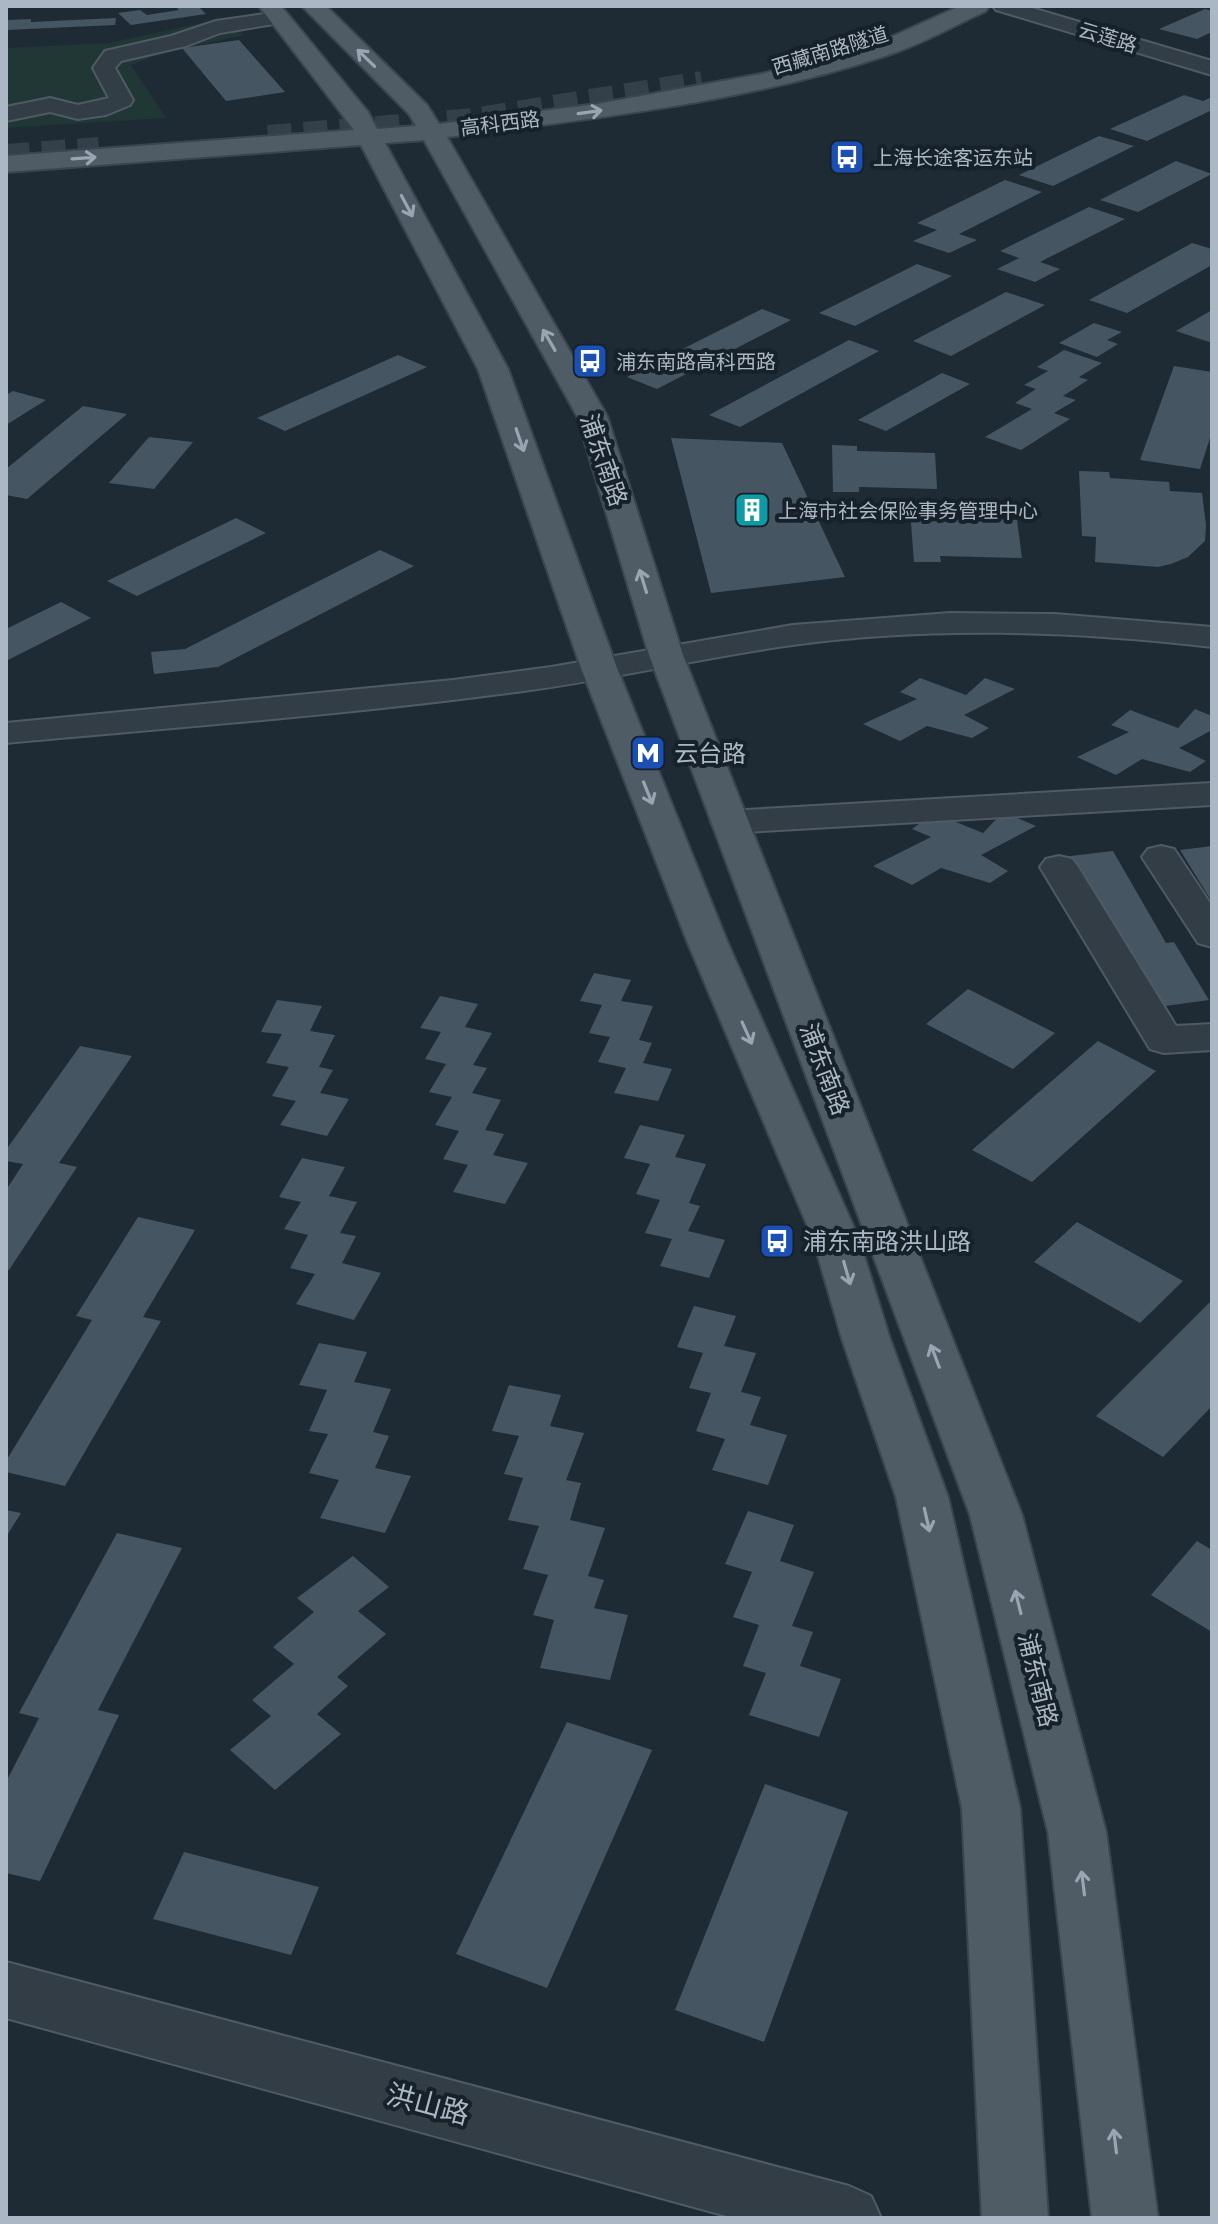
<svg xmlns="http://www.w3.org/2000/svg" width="1218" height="2224" viewBox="0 0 1218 2224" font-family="'Asap Condensed','Noto Sans SC',sans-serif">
  <rect width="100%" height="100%" fill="#1e2b35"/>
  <path fill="#203736" d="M220,19L244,35L166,52L131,65L166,118L6,128V48L109,43Z"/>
  <path fill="#465562" d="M175,6H198L206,14L131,25L118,13L140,10L147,15L179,10Z
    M1205,9L1212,11V32L1197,39L1159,29Z
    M116,18L115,25L7,30L8,20L31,19V22Z
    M239,40L285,92L226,101L182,48Z
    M1184,95L1203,101L1212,97V110L1147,141L1110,129Z
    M1099,136L1134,146L1053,186L1019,175Z
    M1176,161L1212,174L1138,212L1100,200Z
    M1005,180L1042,192L959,234L977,240L949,253L913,241L937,230L917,223Z
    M1089,207L1125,219L1040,262L1060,269L1035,282L997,269L1019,258L1000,251Z
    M1192,243L1212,249V265L1127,313L1089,300Z
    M917,264L952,276L855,326L819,313Z
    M1006,292L1045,305L951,356L913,341Z
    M762,309L791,320L657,389L627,377Z
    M1212,310V343L1176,331Z
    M1094,323L1122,332L1107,340L1118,344L1097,357L1059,343Z
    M849,340L879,351L740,427L709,415Z
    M1064,350L1102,363L1079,377L1088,380L1063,396L1076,400L1054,413L1070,419L1021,450L985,437L1032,409L1015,403L1036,389L1024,385L1048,371L1037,367Z
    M398,355L427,367L285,431L257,418Z
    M1174,366L1212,372V432L1200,469L1140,460Z
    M942,373L970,384L886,431L858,420Z
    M13,391L46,400L6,425V395Z
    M83,406L127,414L27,499L6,495V469Z
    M149,437L193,442L154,489L109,483Z
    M671,438L782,443L845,577L711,593Z
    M832,445L857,446V451L935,453L937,489L859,487V492H833Z
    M1079,471L1109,472L1110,478L1169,482L1170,491L1202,493L1206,525L1205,541L1188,557L1171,564L1158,567L1095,562L1096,537L1082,536Z
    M910,511H936L937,518L1017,520L1022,558L940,556L941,562H914Z
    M236,518L266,533L137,596L107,581Z
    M380,550L414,566L218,667L154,674L151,652L185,649Z
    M61,602L91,618L6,661V629Z
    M920,678L966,695L985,678L1015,689L964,715L989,728L972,738L927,726L900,741L863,724L917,699L900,692Z
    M1195,709L1212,716V730L1179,748L1206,761L1190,772L1142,759L1116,775L1077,757L1129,732L1111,725L1130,710L1178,728Z
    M1003,812L1036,826L981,855L1008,871L990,883L941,868L912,885L873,866L931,837L912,829L934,813L983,833Z
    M1212,846V902L1180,850Z
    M1113,851L1166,943L1174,942L1209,1000L1158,1007L1117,957L1062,857Z
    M594,973L631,980L621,1001L653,1006L639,1040L652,1043L643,1063L672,1069L658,1101L614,1093L626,1068L598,1062L610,1037L589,1033L602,1005L580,1001Z
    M968,989L1055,1033L1013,1069L926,1024Z
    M440,996L478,1004L465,1027L492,1033L473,1065L487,1068L472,1093L501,1100L485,1130L504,1134L493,1155L528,1163L505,1204L453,1192L468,1165L443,1159L459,1131L435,1125L452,1097L429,1092L446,1064L425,1059L441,1032L420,1028Z
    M277,1000L322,1006L310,1031L335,1035L319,1067L333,1070L320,1093L349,1099L327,1136L280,1125L296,1101L272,1096L289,1067L266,1063L282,1034L261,1032Z
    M1098,1041L1156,1071L1032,1182L972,1150Z
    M80,1046L132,1056L59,1163L77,1167L9,1270H6V1190L23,1164L6,1161V1150Z
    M640,1125L685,1135L675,1157L706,1164L689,1203L700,1206L688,1231L725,1240L709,1278L660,1266L672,1239L645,1233L660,1200L636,1194L650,1164L624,1158Z
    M302,1158L345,1167L329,1196L357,1202L340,1233L356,1236L342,1263L381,1273L354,1320L296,1304L315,1274L290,1268L308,1235L284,1229L301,1202L279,1197Z
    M138,1217L195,1230L143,1317L161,1321L65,1486L6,1472V1461L92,1320L76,1316Z
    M1077,1222L1183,1281L1140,1323L1034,1262Z
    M1212,1300V1406L1163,1457L1096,1416Z
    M694,1306L736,1316L724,1346L756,1353L741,1392L761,1397L750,1425L787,1435L768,1485L712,1470L725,1439L696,1431L711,1393L689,1388L703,1353L677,1347Z
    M319,1343L367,1352L354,1382L391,1389L373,1432L389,1436L375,1468L411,1476L385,1533L320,1518L339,1480L309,1473L328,1434L309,1431L327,1390L299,1385Z
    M509,1385L561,1395L550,1426L584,1433L566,1480L581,1483L570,1520L605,1528L588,1576L604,1580L594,1608L628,1615L610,1680L540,1668L554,1620L533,1615L548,1575L523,1569L539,1526L508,1520L523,1478L504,1474L519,1436L492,1431Z
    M6,1510L21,1513L6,1537Z
    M748,1511L794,1525L780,1561L814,1572L792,1626L813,1632L800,1666L841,1679L819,1737L749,1715L766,1673L743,1666L759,1625L733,1617L752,1572L725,1564Z
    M117,1533L182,1548L98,1710L119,1715L40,1881L6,1873V1782L39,1718L19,1713Z
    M1197,1541L1212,1550V1632L1151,1595Z
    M353,1556L389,1587L358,1611L386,1634L337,1677L348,1686L317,1714L341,1734L275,1790L230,1750L271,1716L252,1700L294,1664L273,1647L314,1612L297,1598Z
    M567,1722L652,1750L547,1988L456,1954Z
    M765,1784L848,1812L764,2042L675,2010Z
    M184,1852L319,1887L291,1955L153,1919Z"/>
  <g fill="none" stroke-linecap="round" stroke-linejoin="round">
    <path stroke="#33404a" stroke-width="24" stroke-dasharray="24 12" stroke-linecap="butt" d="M268,137L473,120L702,83
      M6,156L99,149"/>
    <defs>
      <path id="minor" d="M993,6H1025L1212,61V75L996,10Z
        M279,12L286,14L290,18L286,22L220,33L186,46L121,61L115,68L133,100L130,105L106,115L78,119L50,112L6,121V107L50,98L78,105L109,98L93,68L105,51L171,36L216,21Z
        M950,613L1055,614L1212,627V647C1072,631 932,626 792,645C700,658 609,680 516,692C346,715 176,727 6,743V723L453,680L551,667L793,625Z
        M1212,783V805L729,833L716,830L711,822L716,814L729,811Z
        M1161,846L1174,849L1212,906V947L1198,943L1142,857L1148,849Z
        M1059,856L1072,859L1078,867L1176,1026L1212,1024V1050L1164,1053L1150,1049L1040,867L1046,859Z
        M6,1962L849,2186L871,2196L881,2218H734L6,2018Z"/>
      <path id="major" d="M259,6H281L368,112L377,129L416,126L409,114L302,6H326L427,105L439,124L597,104L761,74L871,46L960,6H989L986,11C953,26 920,45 885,56C746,102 592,119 447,137L607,416L683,655L1022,1515L1106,1832L1158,2218H1092L1048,1832L970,1515L649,655L577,416L424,140L385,143L508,369L617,668L727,941L859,1239L890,1339L948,1497L1020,1808L1048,2218H982L962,1808L896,1497L842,1339L813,1239L687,941L581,668L478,369L361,145L6,172V156L354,130Z"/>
    </defs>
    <use href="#minor" stroke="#4f5a64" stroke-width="4"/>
    <use href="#major" stroke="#3b454f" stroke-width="4"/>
    <use href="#minor" fill="#323d46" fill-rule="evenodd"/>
    <use href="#major" fill="#4f5c66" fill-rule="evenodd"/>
  </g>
  <defs><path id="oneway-shaft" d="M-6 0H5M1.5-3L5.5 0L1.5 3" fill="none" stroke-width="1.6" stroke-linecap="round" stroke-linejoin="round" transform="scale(2)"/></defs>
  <g stroke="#99a5b1">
    <use href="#oneway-shaft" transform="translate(366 58) rotate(-136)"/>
    <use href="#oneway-shaft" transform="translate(590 112) rotate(-8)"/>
    <use href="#oneway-shaft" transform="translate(84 158) rotate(-4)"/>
    <use href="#oneway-shaft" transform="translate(407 206) rotate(62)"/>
    <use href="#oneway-shaft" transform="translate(549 340) rotate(-120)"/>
    <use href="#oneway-shaft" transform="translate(520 440) rotate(71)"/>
    <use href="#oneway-shaft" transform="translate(643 581) rotate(-107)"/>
    <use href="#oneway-shaft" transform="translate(648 793) rotate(68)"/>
    <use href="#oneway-shaft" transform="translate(747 1033) rotate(66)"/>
    <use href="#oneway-shaft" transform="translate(847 1273) rotate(74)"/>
    <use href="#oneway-shaft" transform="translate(935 1356) rotate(-111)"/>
    <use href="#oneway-shaft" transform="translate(927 1520) rotate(77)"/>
    <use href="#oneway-shaft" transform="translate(1018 1602) rotate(-104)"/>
    <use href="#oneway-shaft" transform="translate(1083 1883) rotate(-97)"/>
    <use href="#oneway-shaft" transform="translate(1115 2141) rotate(-97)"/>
  </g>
  <defs>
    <symbol id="bus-square" viewBox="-11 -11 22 22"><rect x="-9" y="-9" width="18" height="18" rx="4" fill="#1a4fb4" stroke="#17212a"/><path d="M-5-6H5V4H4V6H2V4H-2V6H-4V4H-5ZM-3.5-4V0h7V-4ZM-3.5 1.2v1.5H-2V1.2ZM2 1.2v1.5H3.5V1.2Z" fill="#fff"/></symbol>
    <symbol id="building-square" viewBox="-11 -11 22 22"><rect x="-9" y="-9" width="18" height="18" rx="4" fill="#0f9aa8" stroke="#17212a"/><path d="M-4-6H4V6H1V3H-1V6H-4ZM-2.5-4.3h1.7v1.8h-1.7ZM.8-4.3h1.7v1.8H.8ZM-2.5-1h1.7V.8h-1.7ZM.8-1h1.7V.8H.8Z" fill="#fff"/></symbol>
    <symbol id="metro-square" viewBox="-11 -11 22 22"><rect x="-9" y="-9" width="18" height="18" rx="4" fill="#1a4fb4" stroke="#17212a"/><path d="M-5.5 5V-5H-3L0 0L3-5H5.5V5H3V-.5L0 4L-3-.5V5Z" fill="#fff"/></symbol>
  </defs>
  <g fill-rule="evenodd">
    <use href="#bus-square" x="827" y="137" width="40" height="40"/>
    <use href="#bus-square" x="570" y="341" width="40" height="40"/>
    <use href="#building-square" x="732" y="490" width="40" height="40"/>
    <use href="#metro-square" x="628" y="733" width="40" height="40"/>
    <use href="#bus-square" x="757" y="1221" width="40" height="40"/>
  </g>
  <g text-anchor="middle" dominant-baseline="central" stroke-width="8" stroke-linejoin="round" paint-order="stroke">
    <g font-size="20" fill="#abb7c4" stroke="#17212a">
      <text transform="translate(1108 37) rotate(17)">云莲路</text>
      <text transform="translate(830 50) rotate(-17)">西藏南路隧道</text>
      <text transform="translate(500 123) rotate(-7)">高科西路</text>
    </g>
    <g font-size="20" fill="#abb7c4" stroke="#17212a" text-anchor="start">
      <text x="873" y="157">上海长途客运东站</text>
      <text x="616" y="361">浦东南路高科西路</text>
      <text x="778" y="510">上海市社会保险事务管理中心</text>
    </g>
    <g font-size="24" fill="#abb7c4" stroke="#17212a">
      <text transform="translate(604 460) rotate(71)">浦东南路</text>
      <text transform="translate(825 1069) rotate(69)">浦东南路</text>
      <text transform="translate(1038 1680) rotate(76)">浦东南路</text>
    </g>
    <g font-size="24" fill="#abb7c4" stroke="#17212a" text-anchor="start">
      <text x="674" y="753">云台路</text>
      <text x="803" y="1241">浦东南路洪山路</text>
    </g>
    <g font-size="28" fill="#abb7c4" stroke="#17212a">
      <text transform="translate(428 2104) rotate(15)">洪山路</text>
    </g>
  </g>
  <rect width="1218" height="2224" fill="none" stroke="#abb7c4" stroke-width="16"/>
</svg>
